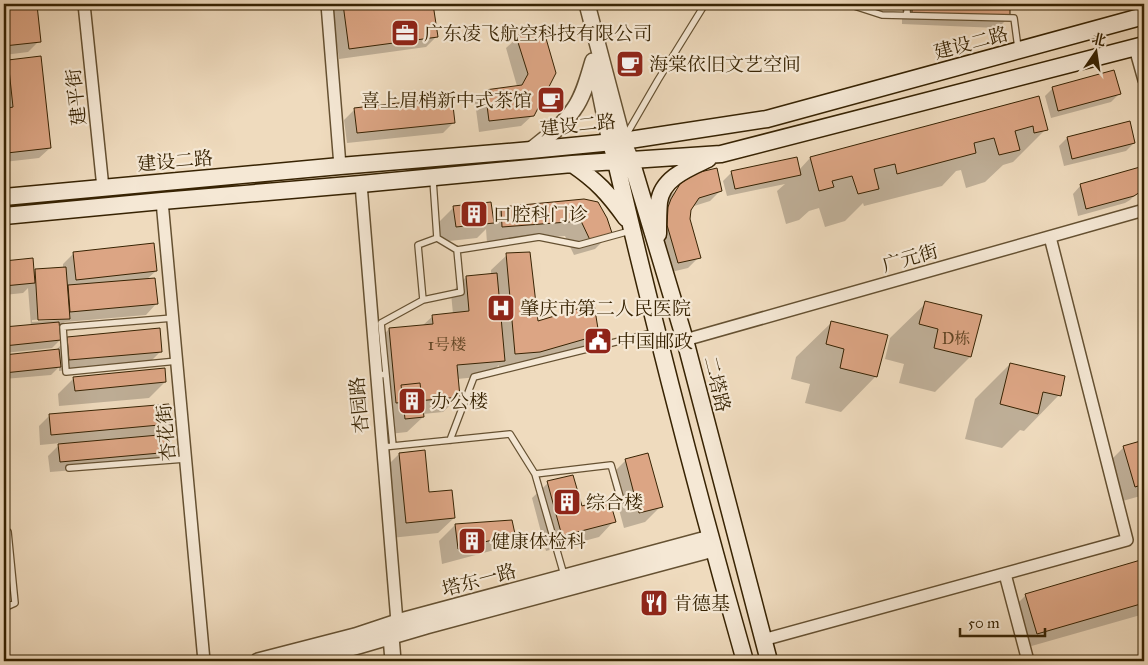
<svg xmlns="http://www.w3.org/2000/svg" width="1148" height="665" viewBox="0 0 1148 665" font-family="'IM FELL Great Primer','Noto Serif SC',serif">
  <rect width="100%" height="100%" fill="#efdbbe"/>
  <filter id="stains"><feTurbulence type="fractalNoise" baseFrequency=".004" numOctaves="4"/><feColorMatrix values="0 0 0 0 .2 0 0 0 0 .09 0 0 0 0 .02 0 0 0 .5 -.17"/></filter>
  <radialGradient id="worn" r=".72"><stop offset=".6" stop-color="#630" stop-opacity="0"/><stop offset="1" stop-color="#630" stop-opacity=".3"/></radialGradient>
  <path fill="#0003" fill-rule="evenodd" d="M338,4H432L437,36L426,47L339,59L332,10Z
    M902,4H1009V17L998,28L902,24Z
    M36,6L39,41L28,52L4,55V9Z
    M542,30L533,115L521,126L479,132L475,102L486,91L517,86L506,48L517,38Z
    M9,61L50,148L39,158L4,162V66Z
    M1053,88L1119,94L1111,102L1051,118L1045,96Z
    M1038,97L1046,129L1013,162L1003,165L985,182L966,188L961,170L956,171L942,186L864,206L863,203L845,221L825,227L819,208L809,211L799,220L786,224L777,191L785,184L727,196L723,181L731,173L796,158L799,170L810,158Z
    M355,109L454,122L443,133L347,143L344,120Z
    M1067,138L1134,143L1126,151L1064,166L1059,146Z
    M681,185L721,190L710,201L691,207L688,219L699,257L688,268L667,273L657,236L660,211L670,196Z
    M1081,185L1139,191L1130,200L1125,203L1078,216L1073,194Z
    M598,203L611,233L595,249L574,255L565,236L487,243L486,229L477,238L440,242L438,223L454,207L492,217L501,208Z
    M74,253L156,271L146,280L156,304L146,315L65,322L60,326H58L60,340L52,348L4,353V328L31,326L28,288L23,293L4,295V262L32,259L33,273L36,270L63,269V264ZM60,318V320L32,322V320Z
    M507,255L537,322L598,334L582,350L499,369V365L488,376L457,379L459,397L443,412L423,414V417L407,432L389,434L387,418H381L374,345L389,329L422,326L433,316L453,314L451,293L466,277L491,275V270Z
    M926,303L970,357L935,392L899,383L904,364L885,359L890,338Z
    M832,322L876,376L841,412L805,403L810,384L791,379L796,357Z
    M68,338L161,351L150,362L59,371V367L51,375L4,379V356L57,351V349Z
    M1010,364L1059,395L1024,431L1020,430L1002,448L965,439L975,399Z
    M74,378L165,382L149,398L59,406L58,394Z
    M50,415L169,424L157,436L170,452L159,463L50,472L48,456L61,443L40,445L39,426Z
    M1144,442V495L1119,502L1108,463L1124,447Z
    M399,454L428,494L454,518L438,533L391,538L383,470Z
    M626,460L661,506L645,522L624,528L610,476Z
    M548,483L581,507L614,521L599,537L546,551L532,498Z
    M455,525L514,533L498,549L442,564L439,541Z
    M1144,561V614L1021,649L1010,611L1026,595Z"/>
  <path fill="#dca584" stroke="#372303" d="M343,4H433L438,37L349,49Z
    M912,4H1010V17L912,14Z
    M37,5L41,42L4,46V8Z
    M543,28L556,73L534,116L489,121L485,90L522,85L528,74L516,36Z
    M41,56L51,148L7,153L4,122V109L13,107L8,60Z
    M1114,70L1121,94L1058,111L1052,87Z
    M1039,96L1048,130L1034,133L1033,126L1015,131L1020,150L999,155L994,138L974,143L976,153L897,174L895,164L874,169L879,189L858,194L852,176L832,181L834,187L819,191L810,157Z
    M452,97L455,123L357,133L354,108Z
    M1130,121L1135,143L1072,159L1067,137Z
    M797,157L801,175L735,189L731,171Z
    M1140,167L1143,179V187L1140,192L1134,196L1086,209L1080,184Z
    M717,168L722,191L699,198L691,210L690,219L701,258L678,263L667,225L668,207L671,199L680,184L687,179L700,172Z
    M584,199L598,202L607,218L612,233L590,240L581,221L502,227L501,207Z
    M491,202L494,223L456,227L453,206Z
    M154,243L157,271L76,280L73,252Z
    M530,252L538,321L594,304L599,335L540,352L515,354L506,253Z
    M33,258L35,283L4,286V261Z
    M66,267L70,319L38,320L35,269Z
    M497,273L505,361L457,365L460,397L396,403L389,328L433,324L432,315L469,311L466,276Z
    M155,278L158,304L70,312L68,285Z
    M925,301L982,315L971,357L934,348L938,329L919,324Z
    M831,321L888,335L877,377L840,368L844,349L826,344Z
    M59,322L61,340L4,346V327Z
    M160,328L162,352L69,360L67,337Z
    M59,349L61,367L4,373V355Z
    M1010,363L1065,376L1061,396L1043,392L1038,414L1000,404Z
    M165,368L166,382L75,391L73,377Z
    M420,383L424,417L405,419L401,385Z
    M169,404L170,424L51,435L49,414Z
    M170,434L171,452L60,462L58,444Z
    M1144,440V484L1135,487L1123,446Z
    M425,450L429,492L452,490L455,518L406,523L399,453Z
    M648,453L663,507L639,513L625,459Z
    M573,475L582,506L609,498L616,522L562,536L547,481Z
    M512,520L515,534L458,549L455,524Z
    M1144,559V603L1037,634L1025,594Z"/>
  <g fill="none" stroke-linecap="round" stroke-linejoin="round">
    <defs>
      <path id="service" d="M848,4L882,15L1014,18L1018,48
        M907,15V4
        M625,137L658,80L705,4
        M433,180L437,238
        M457,250L539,237L579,245L630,231
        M173,318L63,327L66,372L177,361
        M386,374L393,446
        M377,375L386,374L381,323L423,300L461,292L457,250L437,238L418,245L423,300
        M450,440L474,377L656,332
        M383,447L510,434L535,474L564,575
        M69,468L185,459
        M535,474L611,465L621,500
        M4,608L15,603L8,532"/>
      <path id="minor" d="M84,4L103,188
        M327,4L340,166
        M1135,48L1144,80
        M361,184L397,622
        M162,201L204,661
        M685,340L1144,210
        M1005,574L1028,661
        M763,640L1127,540L1050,237"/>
      <path id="tertiary" d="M587,4L623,141L631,160
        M597,78L610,142L616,162
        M531,150C546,138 563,126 574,109C584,95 588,77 593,61
        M258,661L355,636L397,622L710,538
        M302,661L358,646L426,626L713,549
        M393,661L391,636L394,628"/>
      <path id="secondary" d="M631,160L685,340L769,661
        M616,162C655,329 698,496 745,661
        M572,164C597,181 608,193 626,218
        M4,197L340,166L531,150L623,141L767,119L1144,16
        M4,216L162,201L361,184L572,164L721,154L1144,45
        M658,234C658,223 658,212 659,202C662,178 689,168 708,159"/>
    </defs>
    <use href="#service" stroke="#655132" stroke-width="8"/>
    <use href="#minor" stroke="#655132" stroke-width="14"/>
    <use href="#tertiary" stroke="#655132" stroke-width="18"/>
    <use href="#secondary" stroke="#372303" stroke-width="19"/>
    <use href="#service" stroke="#f5e8d5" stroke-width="5.5"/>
    <use href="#minor" stroke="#f5e8d5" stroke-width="11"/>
    <use href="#tertiary" stroke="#f5e8d5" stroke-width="15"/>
    <use href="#secondary" stroke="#f5e8d5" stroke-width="16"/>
  </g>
  <defs>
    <symbol id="office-square" viewBox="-11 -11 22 22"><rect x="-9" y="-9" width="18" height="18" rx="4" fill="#8f2418" stroke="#f5e8d5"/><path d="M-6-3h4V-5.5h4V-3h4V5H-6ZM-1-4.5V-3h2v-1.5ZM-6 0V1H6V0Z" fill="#fff"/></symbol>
    <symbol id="cafe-square" viewBox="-11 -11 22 22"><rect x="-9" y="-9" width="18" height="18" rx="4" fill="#8f2418" stroke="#f5e8d5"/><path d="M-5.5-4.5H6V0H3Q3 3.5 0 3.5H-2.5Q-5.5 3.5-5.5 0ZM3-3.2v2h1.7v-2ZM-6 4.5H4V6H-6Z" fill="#fff"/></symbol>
    <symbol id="building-square" viewBox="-11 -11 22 22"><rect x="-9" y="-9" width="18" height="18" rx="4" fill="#8f2418" stroke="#f5e8d5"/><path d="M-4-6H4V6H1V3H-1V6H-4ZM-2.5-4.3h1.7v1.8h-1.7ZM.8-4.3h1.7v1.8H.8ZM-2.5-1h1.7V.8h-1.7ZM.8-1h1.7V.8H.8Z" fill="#fff"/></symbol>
    <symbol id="hospital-square" viewBox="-11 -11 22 22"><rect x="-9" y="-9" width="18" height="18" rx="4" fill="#8f2418" stroke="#f5e8d5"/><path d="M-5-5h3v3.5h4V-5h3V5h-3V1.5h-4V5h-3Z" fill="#fff"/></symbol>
    <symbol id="civic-square" viewBox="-11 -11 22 22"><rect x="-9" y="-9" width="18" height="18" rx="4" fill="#8f2418" stroke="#f5e8d5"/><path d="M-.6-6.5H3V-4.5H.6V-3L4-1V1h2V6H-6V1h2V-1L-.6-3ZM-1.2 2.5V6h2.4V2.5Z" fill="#fff"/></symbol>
    <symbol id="restaurant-square" viewBox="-11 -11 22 22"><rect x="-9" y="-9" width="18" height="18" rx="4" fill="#8f2418" stroke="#f5e8d5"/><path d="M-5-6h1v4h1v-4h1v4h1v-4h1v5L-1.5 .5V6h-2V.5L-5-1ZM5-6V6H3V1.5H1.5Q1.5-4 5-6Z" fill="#fff"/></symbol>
  </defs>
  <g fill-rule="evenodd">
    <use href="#office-square" x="389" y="17" width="32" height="32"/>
    <use href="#cafe-square" x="614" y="48" width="32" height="32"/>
    <use href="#cafe-square" x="535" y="84" width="32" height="32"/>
    <use href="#building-square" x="458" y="198" width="32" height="32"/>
    <use href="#hospital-square" x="485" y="292" width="32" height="32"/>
    <use href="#civic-square" x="582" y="325" width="32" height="32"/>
    <use href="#building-square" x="396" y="385" width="32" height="32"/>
    <use href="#building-square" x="551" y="486" width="32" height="32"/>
    <use href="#building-square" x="456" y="525" width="32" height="32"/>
    <use href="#restaurant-square" x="638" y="587" width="32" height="32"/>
  </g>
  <g text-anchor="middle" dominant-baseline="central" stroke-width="4.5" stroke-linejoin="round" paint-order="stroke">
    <g font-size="16" fill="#604423">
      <text x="956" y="338">D栋</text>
      <text x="447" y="344">1号楼</text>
    </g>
    <g font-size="19" fill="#372303" stroke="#f5e8d5" text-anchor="start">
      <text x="424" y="33">广东凌飞航空科技有限公司</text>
      <text x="649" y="64">海棠依旧文艺空间</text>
      <text x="532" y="100" text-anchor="end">喜上眉梢新中式茶馆</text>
      <text x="493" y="214">口腔科门诊</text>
      <text x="520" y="308">肇庆市第二人民医院</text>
      <text x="617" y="341">中国邮政</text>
      <text x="431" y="401">办公楼</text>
      <text x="586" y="502">综合楼</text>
      <text x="491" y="541">健康体检科</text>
      <text x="673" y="603">肯德基</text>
    </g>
    <g font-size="19" fill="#372303" stroke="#f5e8d5">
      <text transform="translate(971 43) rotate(-15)">建设二路</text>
      <text transform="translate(76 97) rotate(-96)">建平街</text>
      <text transform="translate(578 125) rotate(-6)">建设二路</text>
      <text transform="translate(175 161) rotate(-5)">建设二路</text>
      <text transform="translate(910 258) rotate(-16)">广元街</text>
      <text transform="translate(717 384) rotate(76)">二塔路</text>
      <text transform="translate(359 405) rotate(-95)">杏园路</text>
      <text transform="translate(166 433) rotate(-95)">杏花街</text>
      <text transform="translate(479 580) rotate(-15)">塔东一路</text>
    </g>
  </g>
  <rect width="1148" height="665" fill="none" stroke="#efdbbe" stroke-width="20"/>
  <rect x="5" y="5" width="1138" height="655" fill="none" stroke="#372303" stroke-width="2.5"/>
  <rect x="10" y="10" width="1128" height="645" fill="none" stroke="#372303"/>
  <g transform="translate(1096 52) rotate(13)" stroke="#f5e8d5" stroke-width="4" paint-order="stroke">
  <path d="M0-4L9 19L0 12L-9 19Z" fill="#372303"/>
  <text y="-8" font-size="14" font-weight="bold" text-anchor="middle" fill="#372303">北</text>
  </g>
  <path d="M960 628v8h85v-8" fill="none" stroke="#372303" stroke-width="2.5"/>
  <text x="968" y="628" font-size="15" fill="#372303" stroke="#f5e8d5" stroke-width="4" paint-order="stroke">50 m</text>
  <rect width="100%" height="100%" filter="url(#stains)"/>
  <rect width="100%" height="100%" fill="url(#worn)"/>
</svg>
